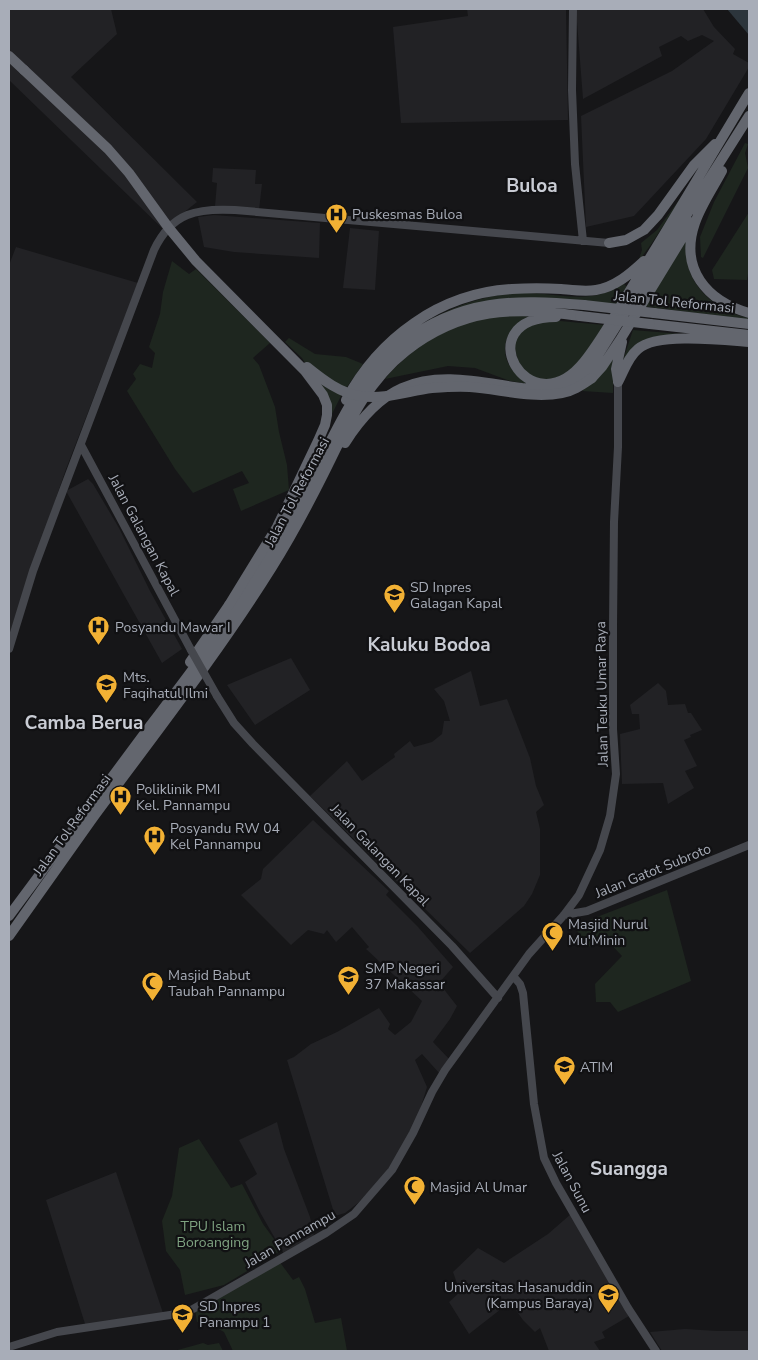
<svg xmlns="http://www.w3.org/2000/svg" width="758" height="1360" viewBox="0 0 758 1360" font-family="'Nunito Sans',sans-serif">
  <rect width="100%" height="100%" fill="#161618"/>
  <path fill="#222225" d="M9,9H111L117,34L71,77L197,202L163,229L9,80Z
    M467,9H566L568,120L401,123L393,27L468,16Z
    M576,9H703L714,27L735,49L733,54L749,63V67L706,139L634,216L586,227L581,116L672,71L714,41L702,35L688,41L681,36L659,47L662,56L583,99Z
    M213,168L256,170L255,184H262L259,210L215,206L217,183L212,182Z
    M214,215L320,223L319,258L234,252L204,247L198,217Z
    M350,228L379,231L375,290L343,288Z
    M16,247L138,283L66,469L9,635V265Z
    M88,479L93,484L119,528L150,591L182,649L162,663L66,491Z
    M291,658L310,690L255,725L227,685Z
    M471,671L480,706L507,699L530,758L536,786L544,805L536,812L540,829V875L532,894L524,906L470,953L310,796L347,761L362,781L395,757L394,754L410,741L414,747L432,742L442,734L444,721H450L444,701L434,689Z
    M658,683L666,691L668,705L685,704L688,713H691L702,730L690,735L691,737L684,740L697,766L685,771L694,788L668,804L663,783L622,784L620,734L640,729L639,714H632L630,705Z
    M313,820L389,891L386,895L418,927L453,967L439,983L457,1006L450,1019L433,1042L450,1060L440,1074L422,1054L415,1060L427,1087L416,1123L384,1176L358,1203L345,1213L335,1216L287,1060L294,1057L311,1044L337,1032L379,1008L390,1024L388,1029L395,1035L411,1022L422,1001L366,949L369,947L352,927L336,942L327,930L324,934L308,930L291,945L241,895L261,879L263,869Z
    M277,1122L284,1149L310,1217L314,1237L284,1254L261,1214L245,1182L257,1174L239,1140Z
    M116,1172L163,1313L86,1327L46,1200Z
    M571,1214L629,1316L602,1332L605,1338L594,1342L600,1351H549L540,1328L535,1332L523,1320L510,1302L469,1334L449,1302L460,1292L453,1272L478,1248L504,1263L548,1234Z
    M685,1329L717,1331H749V1351H662L650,1332Z"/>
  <path fill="#1e261f" d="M745,143L748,144L745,153L748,168L703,258L701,257L700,237L714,202Z
    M687,189L652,243L638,262L642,250L641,243L657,230Z
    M749,212V274H748L747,280L714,279L712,270Z
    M690,234C688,246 686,261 690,272C699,296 725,314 749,318V320L642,306Z
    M172,261L189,274L196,269L270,343L253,358L259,365L275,407L279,432L287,465L289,490L241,511L233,489L249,483L242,471L193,493L175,469L127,391L136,379L133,374L140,364L152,368L155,353L149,347L160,314L163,292Z
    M623,283L627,287L617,306L476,304L402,338C437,312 478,294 523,293C558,292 592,307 623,283Z
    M515,315L532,317C524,322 512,327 508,336C498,359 514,377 534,385L510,381L475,368L448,366L385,379C408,351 441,330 476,320C488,316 502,316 515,315Z
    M549,320L604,325L577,367L548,383L521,371L513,342L522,328Z
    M633,330L742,339L669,337L623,360Z
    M289,338L315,354L346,357L363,364L342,394L329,420L314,377L302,358L285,342Z
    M614,357L613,393L582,391L599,377Z
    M667,890L691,981L618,1012L610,1002H596L595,984L622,956L604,937L590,947L577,931L589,920Z
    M199,1139L231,1188L242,1184L263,1224L282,1250L224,1285L185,1295L180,1270L166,1251L162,1221L172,1196L179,1148Z
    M279,1261L293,1280L299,1277L305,1289L315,1323L341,1318L347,1351H233L224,1332L204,1321L197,1322L195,1310Z
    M203,1343L208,1345L219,1343L223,1351H174Z"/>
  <path fill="#2c353c" d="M727,9H749V35Z"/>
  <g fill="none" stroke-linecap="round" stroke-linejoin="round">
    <path stroke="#45474d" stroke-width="8" d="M573,9L572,90L575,164L583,241
      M81,445L191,650
      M9,649L33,571L58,504L154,250C172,212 198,208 235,210L609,243
      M217,696L234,723L253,744L452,946L498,998
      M564,915L587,911L749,845
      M514,977L520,984L523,993L534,1104L544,1158L556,1183L628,1308L656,1351
      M9,1347L57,1332L170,1315L193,1309L326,1233L354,1214L392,1170L413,1133L432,1092L445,1070L529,954L564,915L579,895L600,850L610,816L616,774L613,729V626L614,522L618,447V382"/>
    <path stroke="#63666e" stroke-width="10" d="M9,56L24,70
      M722,171C713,188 701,205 695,223C679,269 707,301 749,313
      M609,243L626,240L644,230L658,215L694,165L715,144
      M654,313L749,324
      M556,317C465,318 529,430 584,362C604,337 619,308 635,282C674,219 711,156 749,93
      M650,324L749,335
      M592,378L602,367L620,340L692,222
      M618,381L616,369L622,342
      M618,382C624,371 628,357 638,349C656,332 724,340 749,342
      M346,400C379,338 440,293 512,289C528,288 545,288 561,289C572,290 585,292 596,290C615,287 630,274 644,261
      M345,443C359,421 377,399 402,388C440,371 483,383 522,388C535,389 548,391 560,388C573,385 583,376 591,366L749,116
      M190,662L229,605
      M9,916C56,853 103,790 150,726C185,680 220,634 252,585C274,549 294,513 313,476C337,429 359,376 402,343C461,299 514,299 584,305
      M9,936C37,897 64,858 92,819C153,736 217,655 272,567C291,537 308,505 324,473C346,429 366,382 406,351C461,308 514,306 580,316"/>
    <path stroke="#45474d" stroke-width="8" d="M191,650L217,696"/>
    <path stroke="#63666e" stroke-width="10" d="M24,70L108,149L129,173L168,227L196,261L305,371L323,395L327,405V415L325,425L318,441L277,527L229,605
      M584,305L654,313
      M580,316L650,324
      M307,367C323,380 340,393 360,396C384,400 408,391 432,388C445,387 458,386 470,387C500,389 532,399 562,393C574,391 583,384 592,378"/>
  </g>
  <defs>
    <symbol id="hospital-pin" viewBox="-11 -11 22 30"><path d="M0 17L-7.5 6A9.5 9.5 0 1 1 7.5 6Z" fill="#f2b134" stroke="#111113"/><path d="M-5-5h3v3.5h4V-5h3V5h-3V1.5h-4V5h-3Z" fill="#111"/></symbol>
    <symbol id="school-pin" viewBox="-11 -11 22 30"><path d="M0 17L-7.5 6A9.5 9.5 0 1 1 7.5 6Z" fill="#f2b134" stroke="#111113"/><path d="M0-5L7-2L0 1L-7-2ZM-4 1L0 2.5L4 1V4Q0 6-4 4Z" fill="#111"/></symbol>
    <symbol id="mosque-pin" viewBox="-11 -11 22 30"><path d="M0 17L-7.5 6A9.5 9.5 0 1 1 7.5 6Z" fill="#f2b134" stroke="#111113"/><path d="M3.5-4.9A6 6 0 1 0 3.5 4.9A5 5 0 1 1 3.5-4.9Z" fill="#111"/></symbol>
    <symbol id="university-pin" viewBox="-11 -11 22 30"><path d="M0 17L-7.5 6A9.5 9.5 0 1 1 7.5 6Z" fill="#f2b134" stroke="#111113"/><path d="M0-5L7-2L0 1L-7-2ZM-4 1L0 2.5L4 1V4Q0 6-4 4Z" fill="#111"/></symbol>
  </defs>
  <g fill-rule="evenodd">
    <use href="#hospital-pin" x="324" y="202" width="25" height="34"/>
    <use href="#school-pin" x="382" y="582" width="25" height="34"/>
    <use href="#hospital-pin" x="86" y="614" width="25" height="34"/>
    <use href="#school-pin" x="94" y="672" width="25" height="34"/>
    <use href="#hospital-pin" x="108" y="784" width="25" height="34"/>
    <use href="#hospital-pin" x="142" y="824" width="25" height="34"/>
    <use href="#mosque-pin" x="540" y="920" width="25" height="34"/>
    <use href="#school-pin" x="336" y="964" width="25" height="34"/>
    <use href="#mosque-pin" x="140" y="970" width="25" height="34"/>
    <use href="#university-pin" x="552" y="1054" width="25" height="34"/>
    <use href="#mosque-pin" x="402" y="1174" width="25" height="34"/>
    <use href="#university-pin" x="596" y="1282" width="25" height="34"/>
    <use href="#school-pin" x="170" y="1302" width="25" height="34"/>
  </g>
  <g text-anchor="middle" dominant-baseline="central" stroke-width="4.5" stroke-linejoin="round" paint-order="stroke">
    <g font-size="14" fill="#a8adb8" stroke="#111113" text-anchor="start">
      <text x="352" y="214">Puskesmas Buloa</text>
      <text x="410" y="587">SD Inpres<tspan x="410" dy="16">Galagan Kapal</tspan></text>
      <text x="115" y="627">Posyandu Mawar I</text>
      <text x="123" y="677">Mts.<tspan x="123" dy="16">Faqihatul Ilmi</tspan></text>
      <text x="136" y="789">Poliklinik PMI<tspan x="136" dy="16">Kel. Pannampu</tspan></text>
      <text x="170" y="828">Posyandu RW 04<tspan x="170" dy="16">Kel Pannampu</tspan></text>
      <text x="568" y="924">Masjid Nurul<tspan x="568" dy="16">Mu'Minin</tspan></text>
      <text x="365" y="968">SMP Negeri<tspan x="365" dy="16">37 Makassar</tspan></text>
      <text x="168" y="975">Masjid Babut<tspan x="168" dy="16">Taubah Pannampu</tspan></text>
      <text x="580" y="1067">ATIM</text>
      <text x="430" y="1187">Masjid Al Umar</text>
      <text x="593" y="1287" text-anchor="end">Universitas Hasanuddin<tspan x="593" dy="16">(Kampus Baraya)</tspan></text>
      <text x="199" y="1306">SD Inpres<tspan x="199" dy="16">Panampu 1</tspan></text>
    </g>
    <g font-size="14" fill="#a8adb8" stroke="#111113">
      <text transform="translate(674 302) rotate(6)">Jalan Tol Reformasi</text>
      <text transform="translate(297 492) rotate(-62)">Jalan Tol Reformasi</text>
      <text transform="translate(144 535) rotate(62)">Jalan Galangan Kapal</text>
      <text transform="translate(602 694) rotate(-91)">Jalan Teuku Umar Raya</text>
      <text transform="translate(72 825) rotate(-54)">Jalan Tol Reformasi</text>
      <text transform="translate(380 855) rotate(46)">Jalan Galangan Kapal</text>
      <text transform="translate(653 871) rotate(-22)">Jalan Gatot Subroto</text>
      <text transform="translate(572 1182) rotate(62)">Jalan Sunu</text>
      <text transform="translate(290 1239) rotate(-30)">Jalan Pannampu</text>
    </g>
    <g font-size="14" fill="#7fa381" stroke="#111113">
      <text x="213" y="1226">TPU Islam<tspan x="213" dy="16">Boroanging</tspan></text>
    </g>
    <g font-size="19" font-weight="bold" fill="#c9ccd4" stroke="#111113">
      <text x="532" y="186">Buloa</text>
      <text x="429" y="645">Kaluku Bodoa</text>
      <text x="84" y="723">Camba Berua</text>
      <text x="629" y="1169">Suangga</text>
    </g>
  </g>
  <rect width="758" height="1360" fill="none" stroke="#a8adb8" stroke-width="20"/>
</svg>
